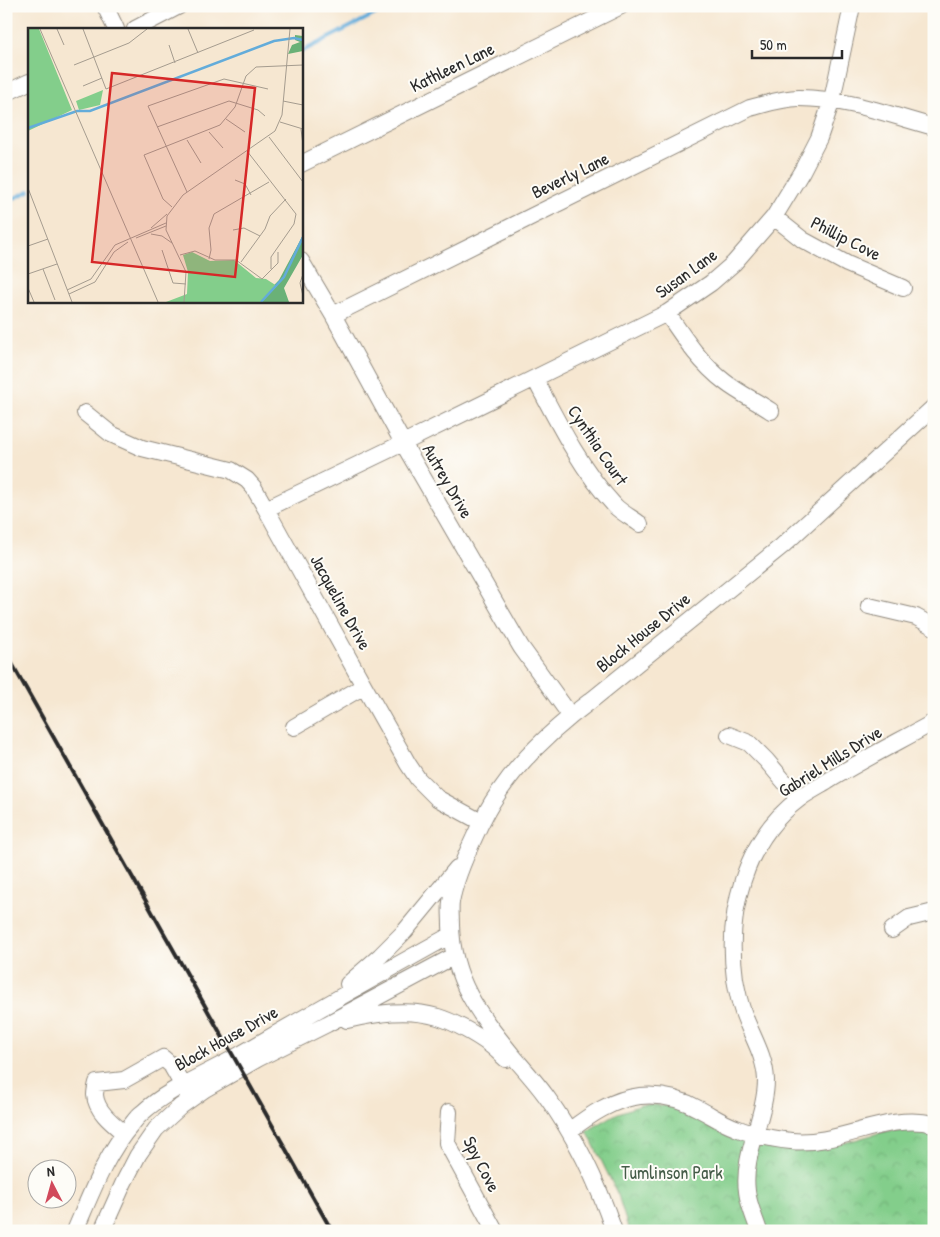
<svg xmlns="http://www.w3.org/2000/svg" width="940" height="1237" viewBox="0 0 940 1237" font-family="'Patrick Hand',sans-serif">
  <defs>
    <pattern id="park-crowns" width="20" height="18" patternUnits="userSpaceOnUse" patternTransform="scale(1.25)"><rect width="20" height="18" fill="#83ce8b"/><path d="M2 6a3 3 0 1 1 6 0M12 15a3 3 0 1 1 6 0" fill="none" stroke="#71b178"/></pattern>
  </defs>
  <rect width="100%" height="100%" fill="#fdfcf7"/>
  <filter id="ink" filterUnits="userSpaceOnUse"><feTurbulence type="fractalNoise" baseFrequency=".02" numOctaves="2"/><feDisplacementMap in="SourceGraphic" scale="10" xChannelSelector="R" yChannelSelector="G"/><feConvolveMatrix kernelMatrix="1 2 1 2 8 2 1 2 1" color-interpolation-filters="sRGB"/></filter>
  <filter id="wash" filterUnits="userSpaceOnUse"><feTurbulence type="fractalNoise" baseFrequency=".0096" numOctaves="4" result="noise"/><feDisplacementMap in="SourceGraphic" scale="20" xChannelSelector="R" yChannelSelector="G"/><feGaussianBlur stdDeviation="1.12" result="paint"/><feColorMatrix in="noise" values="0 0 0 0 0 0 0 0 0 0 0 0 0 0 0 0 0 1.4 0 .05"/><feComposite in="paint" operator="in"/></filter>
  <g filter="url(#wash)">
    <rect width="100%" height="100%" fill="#f6e7d1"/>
    <path fill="url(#park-crowns)" stroke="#577c5b" d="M640,1105H658L677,1108L720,1130L745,1141L763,1146L797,1149L830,1147L886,1131L920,1129L934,1133V1231H629L618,1195L587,1131L616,1114Z"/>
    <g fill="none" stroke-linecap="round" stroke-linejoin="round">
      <path stroke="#63acda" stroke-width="4" d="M301,52L391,6
        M6,202L29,191"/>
    </g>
  </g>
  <g filter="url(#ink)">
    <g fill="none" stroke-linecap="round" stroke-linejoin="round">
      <defs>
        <path id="minor" d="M105,6L116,29
          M135,29L179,6
          M6,93L29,82
          M301,164L621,6
          M774,217L803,240L847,264L903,288
          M301,261L333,315L403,443L521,647L570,715
          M667,313C684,338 700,363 725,382C739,393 756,401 771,411
          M333,315L750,108C766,104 782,98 799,98C845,98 890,115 934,127
          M535,379C557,421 582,471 615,506C622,513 632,518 640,524
          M85,413L111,434L142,448L231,470L247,480L254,488L266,509
          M869,606L916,617L934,627
          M294,727L364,686
          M729,735L749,743L766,760L799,799
          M481,822L437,798L418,779L408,764L364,686L266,509L403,443L667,313L711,283L734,263L774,217L802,171L819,138L832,100L852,6
          M892,930L909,918L934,912
          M348,984L380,956L405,931L457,868
          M347,1020C376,1013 408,1008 438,1017C452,1021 477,1035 489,1044C495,1048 500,1054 506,1059
          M449,1112L447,1143L495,1231
          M569,1131C590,1115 613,1099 640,1096C660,1094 681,1099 699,1109C711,1115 722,1123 736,1128C753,1135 773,1139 791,1141C840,1146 885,1112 934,1124
          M124,1133C113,1124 96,1111 95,1095C95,1091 96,1087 97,1083L124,1080L163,1058L171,1065L187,1093
          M75,1231C91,1194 105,1155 132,1124C135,1120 138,1116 142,1113C169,1088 205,1075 236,1057C308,1015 379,975 451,935
          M102,1231L124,1182L138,1155L156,1129L181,1106L205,1089L259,1058L327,1024L454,956
          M614,1231C598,1183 576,1137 546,1096C536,1082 524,1069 512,1055C479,1014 452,980 451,925C451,917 450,909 451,902C455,880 464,859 474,838C481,822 489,806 499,792C524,755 558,725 593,699L782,546L934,407
          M759,1231C755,1219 748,1203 747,1191C742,1155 766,1116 766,1080C765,1055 751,1035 743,1012C739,1001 737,990 735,979C726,914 744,840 799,799C808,792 819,787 828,781C862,760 898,742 934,722"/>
      </defs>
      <use href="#minor" stroke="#90897e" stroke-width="18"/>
      <use href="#minor" stroke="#fff" stroke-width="16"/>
      <path stroke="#2b2b2b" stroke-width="4" d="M6,653L332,1231"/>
    </g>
  </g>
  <g text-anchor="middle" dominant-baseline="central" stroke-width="4" stroke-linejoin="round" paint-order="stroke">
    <g font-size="18" fill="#2b2b2b" stroke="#fdfcf7">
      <text transform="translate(452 67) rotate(-26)">Kathleen Lane</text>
      <text transform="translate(570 175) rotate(-26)">Beverly Lane</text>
      <text transform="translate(846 238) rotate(27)">Phillip Cove</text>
      <text transform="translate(686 273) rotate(-36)">Susan Lane</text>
      <text transform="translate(598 445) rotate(56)">Cynthia Court</text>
      <text transform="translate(448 481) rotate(60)">Autrey Drive</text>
      <text transform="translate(341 602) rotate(61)">Jacqueline Drive</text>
      <text transform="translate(643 632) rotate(-39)">Block House Drive</text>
      <text transform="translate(830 761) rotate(-32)">Gabriel Mills Drive</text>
      <text transform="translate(226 1038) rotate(-29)">Block House Drive</text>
      <text transform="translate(482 1164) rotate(63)">Spy Cove</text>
    </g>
    <g font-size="18" fill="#455c48" stroke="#fdfcf7">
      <text x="672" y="1172">Tumlinson Park</text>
    </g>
  </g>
  <g transform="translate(28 28)">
    <rect width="275" height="275" fill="#f6e7d1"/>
    <path d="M267,7L275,8V23L260,26L264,17L272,14L267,12ZM275,207V227L256,260L261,274H230L251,252Z" fill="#6ab177"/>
    <path d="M0,1H11L44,82L0,103ZM75,62L72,77L51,82L48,73ZM164,224L182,233L206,232L228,250L238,251L249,258L233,274H138L159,266L160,244L155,227Z" fill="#83ce8b"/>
    <path fill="none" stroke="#63acda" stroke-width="2.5" d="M0,100L49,83H62L246,13L266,10L275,12M233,274L256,249L275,209"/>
    <path fill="none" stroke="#a59c8f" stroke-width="1" d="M12,1L130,274M29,1L36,17M55,1L78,61L226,2M160,1L170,25M141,17L147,35M46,37L101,15L119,1M55,58L74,50M255,73L275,77M198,91L217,104M252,94L275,101M129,99L201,73L230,82L237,88M273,101L275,117M181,104L195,120M241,109L275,154M159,112L173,135M219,123L268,186L266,196L243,229V241M207,152L217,156L223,167M0,160L44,274M159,164L120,78L196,51L240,61M144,179L135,171L116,127L192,97L207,79L218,48L228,39L275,37M123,200L139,186M205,202L216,200L232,208M123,206L134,208L144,215M108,210L138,198M0,218L20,211M134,222L145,255L158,256M152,227L167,223L187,232H208L234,251L250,235V224M181,231L183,222L181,200L186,186L241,154M213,234L237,201L242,188L258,171M15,241L27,272M0,246L29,236M275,246L272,255L275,268M0,260L6,274M39,262L63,251L87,217L138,195M41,266L67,254L86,224L100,214M156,274L158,244L138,202L139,188L155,167L247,103L254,87L262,1"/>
    <path fill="#d62828" fill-opacity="0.15" stroke="#d62828" stroke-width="2.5" d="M84,45L227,60L207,249L64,234Z"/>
    <rect width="275" height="275" fill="none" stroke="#2b2b2b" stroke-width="2.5"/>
  </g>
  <rect width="940" height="1237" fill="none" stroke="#fdfcf7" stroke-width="25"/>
  <g transform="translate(52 1184) rotate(354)"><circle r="24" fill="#fdfcf7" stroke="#a9a8a5"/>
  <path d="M0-4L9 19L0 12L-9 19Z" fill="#d1495b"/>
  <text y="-8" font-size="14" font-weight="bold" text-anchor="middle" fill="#2b2b2b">N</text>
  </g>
  <path d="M752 50v8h90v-8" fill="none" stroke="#2b2b2b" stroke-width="2.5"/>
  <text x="760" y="50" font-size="15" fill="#2b2b2b" stroke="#fdfcf7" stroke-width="4" paint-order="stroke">50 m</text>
</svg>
